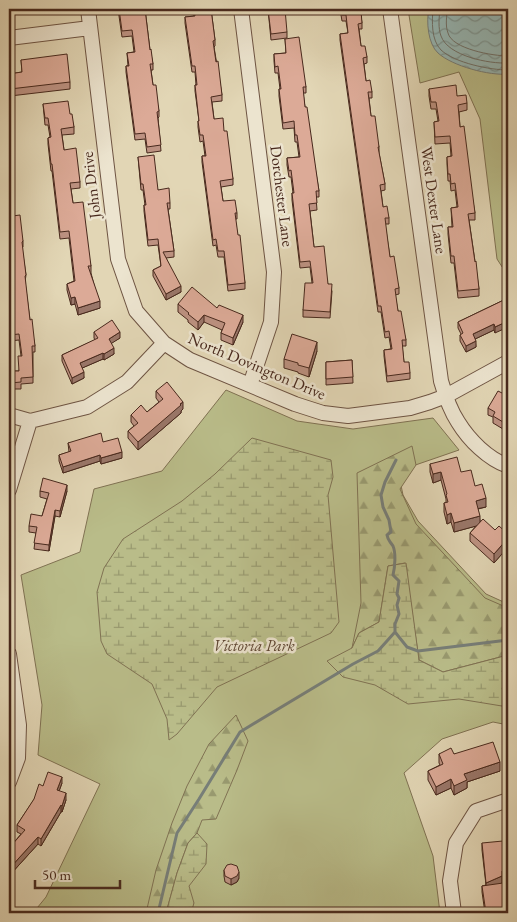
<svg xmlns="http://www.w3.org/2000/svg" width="517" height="922" viewBox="0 0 517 922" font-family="'EB Garamond',serif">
  <defs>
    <pattern id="forest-firs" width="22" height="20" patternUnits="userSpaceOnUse" patternTransform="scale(1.25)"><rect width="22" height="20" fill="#b9bc89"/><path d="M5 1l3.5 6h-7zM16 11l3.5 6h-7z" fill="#98996f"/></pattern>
    <pattern id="wetland-marsh" width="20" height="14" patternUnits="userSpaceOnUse" patternTransform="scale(1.25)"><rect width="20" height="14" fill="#b9bc89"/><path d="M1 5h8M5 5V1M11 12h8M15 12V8" fill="none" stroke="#98996f"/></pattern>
    <pattern id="water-waves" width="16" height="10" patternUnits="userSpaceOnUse" patternTransform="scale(1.25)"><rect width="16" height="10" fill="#96b7b5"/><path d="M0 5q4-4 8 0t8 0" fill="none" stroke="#7c9593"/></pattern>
  </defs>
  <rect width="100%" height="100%" fill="#e2d6b5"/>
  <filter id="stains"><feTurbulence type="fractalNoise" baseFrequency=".004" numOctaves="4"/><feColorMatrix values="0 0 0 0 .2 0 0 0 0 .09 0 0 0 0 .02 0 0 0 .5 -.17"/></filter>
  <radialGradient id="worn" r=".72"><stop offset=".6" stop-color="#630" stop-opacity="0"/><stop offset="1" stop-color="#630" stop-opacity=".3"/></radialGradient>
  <path fill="#b9bc89" stroke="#807253" d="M408,9H508V276L497,259L480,119L459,72L420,83Z
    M226,390L297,421L353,429L433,418L459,450L398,471L403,495L418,521L486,594L508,604V725L493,722L442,739L404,773L433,856L440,913H33L46,897L100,784L38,755L42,705L21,575L80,552L94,489L162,471Z"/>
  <path fill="url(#forest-firs)" stroke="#807253" d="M412,446L416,465L400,489L416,524L485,598L508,608V655L443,672L419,660L405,563L388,566L379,622L359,633L352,648L361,603L357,473Z
    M236,715L248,741L237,770L216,819L202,820L197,833L188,843L177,873L166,913H146L156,870L172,823L187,786L209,744Z"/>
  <path fill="url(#wetland-marsh)" stroke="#807253" d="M252,438L331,460L333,477L328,495L339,622L331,633L217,687L177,734L169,740L167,719L152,684L107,654L101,641L97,592L104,568L123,539L182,501L215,474Z
    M406,563L419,660L443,672L508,655V707L459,699L408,704L375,685L343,677L327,661L352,648L359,633L379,622L388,566Z
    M197,833L207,844L206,864L189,886L194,903L191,913H166L177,873L188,843Z"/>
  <path fill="url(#water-waves)" stroke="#777e78" d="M429,9H508V74C490,76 452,66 438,53C428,44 426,21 429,9Z"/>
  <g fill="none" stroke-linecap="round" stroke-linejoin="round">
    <path stroke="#6f7069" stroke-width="1" d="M433,9C432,21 431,40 441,50C455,63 490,70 508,70
      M440,9C439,18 438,28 441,36C448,56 489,64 508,63
      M447,9C447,17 445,25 448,33C452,49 493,56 508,56"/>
    <path stroke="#777e78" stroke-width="3" d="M396,460L385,482L381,495L383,507L389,520L391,532L387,535C388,541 390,541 393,546C396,553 395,567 393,575L399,581L397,594L399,598L397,605L399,614L395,624V632L407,647L418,651L508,640
      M158,913L177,833L199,799L240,732L353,664L378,651L395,632"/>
    <defs>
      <path id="minor" d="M88,9L118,259L136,311L164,343L190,360L295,404L323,413L348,416L410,408L430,402L446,396L508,362
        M241,9L274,272L271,322L250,385
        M390,9L441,381C445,395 450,410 458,422C469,440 488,459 508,466
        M9,38L90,28
        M9,415L30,421L87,407L127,382L164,343
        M9,490L30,421
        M9,654L19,725L18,758L9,782
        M454,913L450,881L456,843L476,811L508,800"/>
    </defs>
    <use href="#minor" stroke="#6e5443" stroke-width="16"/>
    <use href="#minor" stroke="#ece4cf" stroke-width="14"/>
  </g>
  <path fill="#bd9282" stroke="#48291d" d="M118,9H145L150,50L153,64V70H151L153,85L159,111V117L158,118L161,151L147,153L145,139L135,140L126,72V66H128L127,53L134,52L132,36L122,37Z
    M193,9H211L215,40V46L214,47L222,95V101L212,102L214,119L224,131L233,179V185L221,187L223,201L237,213V219H235L245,283V289L228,291L224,257H218L216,245L213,246L202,162V156H205L203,141L200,142L198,127V121H199L195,91V85H196L195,72H192L185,23V17L194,16Z
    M268,9L287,32V38L271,40Z
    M340,9H360L362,23V29H359L361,46L367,57V63L364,64L366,81L372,92V98H369L371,116L379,147V153L385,184V190L381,191L383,207L389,218V224H385L390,257L399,288V294L395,295L398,311L406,340V346H402L404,362L410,373V379L387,382L384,356V350L391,349L389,337L385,338L381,312H378L340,40V34L348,33L346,21H342Z
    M285,39L306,87V93H303L305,107L319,191V197H316L317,210L310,211L314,247L328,284L332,291L330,318L303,317V310L312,283L310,267L300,268L292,200V193H293L291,177H289L287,165V158L299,157L297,142H295L294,128L283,129L279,96V89H280L278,73H275L274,61V54L286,53Z
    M21,60L70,82V89L10,96V94H9V74L22,72Z
    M429,89L457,96L467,103V110L459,112L460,127L475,213V220H469L479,289V296L458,298L454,263H451L448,234V227H452L451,208L457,207L455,190L451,191L450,181H448L447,164V157L451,156L450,143L435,144L434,122L438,121L436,109H431L429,96Z
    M43,104L70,114L74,127V134L62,135L64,150L80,182V188L71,189L73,203L91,266V273L100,308L78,315L75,304L71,305L67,290V284L74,281L69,238L60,239L52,171H51L48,144V138L50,137L48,125H45Z
    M138,157L158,190L170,203V209H168L174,251V257L166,258L181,292L166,300L153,276V270L161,266L158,245L148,246L144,211V205H145L143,190H141Z
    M9,192L12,216L23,241V247L22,248L26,275L25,282L30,320L35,346V352H33V383L21,384V389H10L9,371H19L21,356L19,340L9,341V302H12V288L10,270H9Z
    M508,298L495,333L494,330L475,339L476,347L466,352L460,341V335L461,334L458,328V322Z
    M178,304L217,308L243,322L233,345L221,340V333L222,330L204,322L198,330L188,322V320L178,312Z
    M94,332L120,338L111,343L114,354L104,360L103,359L82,368L84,378L72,384L62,361V355L95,340L94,338Z
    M317,351L309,377L298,373V372L284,368V359Z
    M352,360L353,383L326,385V362Z
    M156,391L183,409L181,411V413L138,450L128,438V431L134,426L131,422V415L147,412L159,402L156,398Z
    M508,396V432L493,423V417L488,415V408Z
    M103,442L122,458L101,464L100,461L63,473L59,461V455L69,452L68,443Z
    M430,464L461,472L475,486L486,507L478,509L480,521L495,530L508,534V547L494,563L470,541V533L476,526L454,532L451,522L447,524L444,512V503H446V499L441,480L433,483L430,472Z
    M40,491H67L60,517L55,516L49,551L34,549L36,533L29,532V526L42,516L47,499L40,497Z
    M439,754H454L500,771L467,782V788L454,795L451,788L436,795L428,780V771L440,765L439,763Z
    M62,783L59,791L66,800L62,812H61L41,846L38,844L9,876L10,847L21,834L17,832V825L43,786Z
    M482,843L506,871V878H502V883L507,913H485L482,892V886L486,885L482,850Z
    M224,870L239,878L237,882L231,885L225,882L224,876Z"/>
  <path fill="#9a776a" stroke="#48291d" d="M181,286V292L166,300V294Z
    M75,297V304L71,305V298Z
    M100,301V308L78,315V308Z
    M204,315V322L198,330V322Z
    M243,315V322L233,345V338Z
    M508,321V327L495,333V327Z
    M494,324V330L473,340V334Z
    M120,332V338L109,345V339Z
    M476,341V347L466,352V346Z
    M317,342V351L309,377V368Z
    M114,348V354L104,360V354Z
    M103,353V359L80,369V363Z
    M84,372V378L72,384V378Z
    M183,402V409L181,411V413L138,450V442Z
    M122,452V458L101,464V458Z
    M100,455V461L63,473V467Z
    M441,472V480L433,483V474Z
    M67,485V491L60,517V511Z
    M486,498V507L476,509V501Z
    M55,510V516L49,551V545Z
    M451,513V522L447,524V515Z
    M480,516V525L454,532V523Z
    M508,538V547L494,563V554Z
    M500,762V771L467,782V788L454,795V786L464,774Z
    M62,777V783L57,797V790Z
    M451,779V788L436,795V787Z
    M66,793V800L62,812V806Z
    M61,805V812L41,846V839Z
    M38,837V844L9,876V869Z
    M239,872V878L237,882L231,885V879Z
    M502,876V883L486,891V883Z"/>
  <path fill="#dcaa97" stroke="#48291d" d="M119,9H145L150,50L151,49L153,64H150L153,85H156L159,111L157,112L161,145L147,147L145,133L135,134L126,66H129L127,53L135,52L132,30L122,31Z
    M194,9H211L215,40L213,41L216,62L218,61L222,95L211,97L214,119L223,118L224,131H227L233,179L220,181L223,201L235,200L237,213H235L238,235H240L245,283L228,285L224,251H218L216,239L213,240L202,156H206L203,135H200L198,121H199L195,85H197L195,66H192L185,17L195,16Z
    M268,9H285L287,32L271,34Z
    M341,9H360V12L361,11L362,23L358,24L361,46H365L367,57L363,58L366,81L370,80L372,92H368L371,116H375L379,147H378L385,184L380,185L383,207L387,206L389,218H385L388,242L390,257L394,256L399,288L395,289L398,311H401L406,340H402L404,362H409L410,373L387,376L384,350L392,349L389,331L385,332L381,306H378L340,34L348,33L346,15H342Z
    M299,37L306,87H303L305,107H307L319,191H316L317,203L309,204L314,247L324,246L328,284H332L330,312L303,310L305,283H313L310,261L300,262L292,193H294L291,170L289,171L287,158L300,157L297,135H295L294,121L283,123L279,89H281L278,66L275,67L274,54L286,53L285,39Z
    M67,54L70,82L10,89V86H9V74L22,72L21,60Z
    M456,85L457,96L466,95L467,103L458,105L460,127L464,126L475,213L468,214L475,262L476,261L479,289L458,291L454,256H451L448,227H453L451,208L458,207L455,183L451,184L450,174H448L447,157L452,156L450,136L435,137L434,122L439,121L436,102H431L429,89Z
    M68,101L70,114H72L74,127L61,129L64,150L76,148L80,182L70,183L73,203L83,202L91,266H88L100,301L78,308L75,297L71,298L67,284L75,281L69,231L60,232L52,164H51L48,138L51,137L48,118H45L43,104Z
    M154,155L158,190L169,188L170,203H167L174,251L163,252L181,286L166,294L153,270L161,266L158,239L148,240L144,205H146L143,184H141L138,157Z
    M9,192L12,216L20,215L23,241L22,242L26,275L25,276L30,320L32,319L35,346H32L33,377L21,378V382L10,383L9,371H19L18,356H22L19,334L9,335V302H13L12,288H13L10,263L9,264Z
    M192,287L217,308L219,305L243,315L233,338L221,333L225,323L204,315L198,322L188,314L189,313L178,304Z
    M508,298V321L495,327L494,324L473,334L476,341L466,346L460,335L463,333L458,322Z
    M112,320L120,332L109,339L114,348L104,354L103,353L80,363L84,372L72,378L62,355L98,338L94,332Z
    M292,334L317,342L309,368L298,365V363L284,359Z
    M352,360L353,377L326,379V362Z
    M167,382L183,402L180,404L181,405L138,442L128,431L138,423L131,415L141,405L147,412L163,399L156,391Z
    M498,391L508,396V425L493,416L495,412L488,408Z
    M101,433L103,442L118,438L122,452L101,458L100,455L63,467L59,455L71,451L68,443Z
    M457,457L461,472L471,470L475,486L482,484L486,498L476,501L480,516L454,523L451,513L447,515L444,503L448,502L446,495L447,494L441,472L433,474L430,464Z
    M43,478L67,485L60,511L55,510L49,545L34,543L37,527L29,526L31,514L42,516L49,493L40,491Z
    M483,519L495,530L499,526L508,534V538L494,554L470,533Z
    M493,742L500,762L464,774L467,780L454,786L451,779L436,787L428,771L443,764L439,754L451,748L454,754Z
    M48,772L62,777L57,790L66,793L62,806L61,805L41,839L38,837L9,869V846L10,847L25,830L17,825L34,799L39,784L43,786Z
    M503,841L506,871H502V876L486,883L482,843Z
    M231,864L237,866L239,872L237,876L231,879L225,876L224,870L227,865Z
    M503,883L507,913H486L482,886Z"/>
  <g text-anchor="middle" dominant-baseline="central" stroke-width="5" stroke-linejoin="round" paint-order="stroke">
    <g font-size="16" fill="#48291d" stroke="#ece4cf">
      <text transform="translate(91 185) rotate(-97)">John Drive</text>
      <text transform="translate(282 196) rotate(83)">Dorchester Lane</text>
      <text transform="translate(434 200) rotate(82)">West Dexter Lane</text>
      <text transform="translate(257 366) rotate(23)">North Dovington Drive</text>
    </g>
    <g font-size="16" font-style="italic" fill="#5f4633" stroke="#ece4cf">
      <text x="254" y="645">Victoria Park</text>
    </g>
  </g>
  <rect width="517" height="922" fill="none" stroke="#e2d6b5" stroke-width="30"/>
  <rect x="10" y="10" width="497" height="902" fill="none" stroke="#48291d" stroke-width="2.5"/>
  <rect x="15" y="15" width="487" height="892" fill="none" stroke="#48291d"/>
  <path d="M35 880v8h85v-8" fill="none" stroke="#48291d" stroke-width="2.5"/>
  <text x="42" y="880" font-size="15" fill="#48291d" stroke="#ece4cf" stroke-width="4" paint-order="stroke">50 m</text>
  <rect width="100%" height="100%" filter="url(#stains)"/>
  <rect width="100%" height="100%" fill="url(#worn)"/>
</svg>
